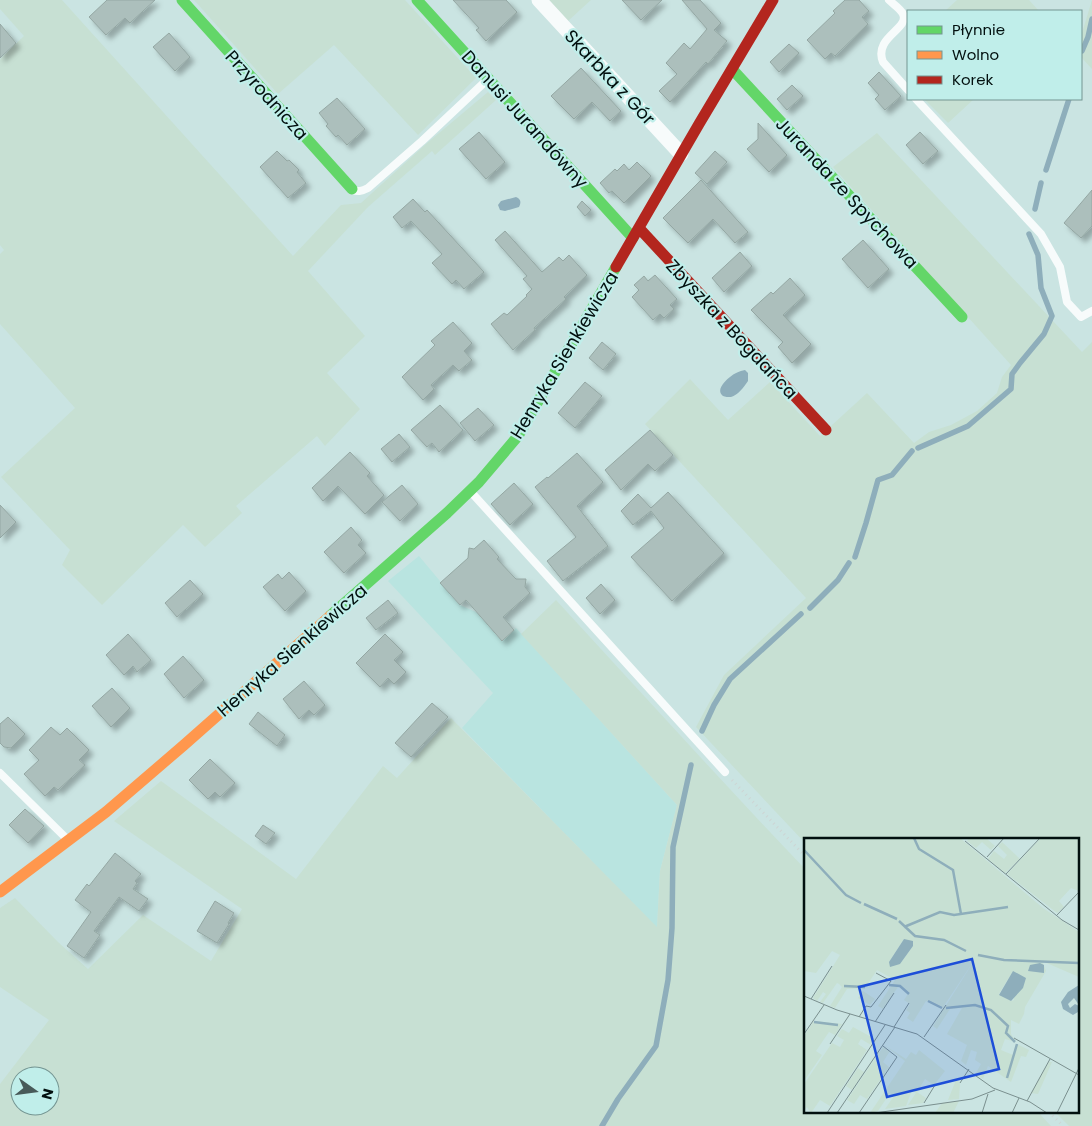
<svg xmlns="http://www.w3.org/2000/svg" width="1092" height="1126" viewBox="0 0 1092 1126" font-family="Poppins,sans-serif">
  <defs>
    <filter id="shadow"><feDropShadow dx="4.5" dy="4.5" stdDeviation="2.5" flood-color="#0004"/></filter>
  </defs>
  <rect width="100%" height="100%" fill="#cae4e2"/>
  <path fill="#b9e4e0" d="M419,556L460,605L478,613L502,641L516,628L677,805L660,871L657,928L462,728L493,693L388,581Z"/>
  <path fill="#c7e0d3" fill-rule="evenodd" d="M0,0H62L293,256L341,205L361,203L426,144L488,92L496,100L435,155L432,151L368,207L308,271L365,336L327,373L360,409L325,446L317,436L236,506L242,513L205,547L183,525L102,605L62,565L70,550L1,477L75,408L0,324V254L4,250L0,245V59L24,36L0,9Z
    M194,0H405L476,78L418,135L334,45L278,94Z
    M549,0H591L568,21Z
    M957,0H1029L1039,11H945Z
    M1092,0V69L1081,57V36Z
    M924,99H974L948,123Z
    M877,133L1082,352L1092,342V1126H1069L1055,1112H1078V840H806V844L696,727L724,675L806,598L645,424L690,379L728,420L770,382L820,436L867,393L914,443L929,432L951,425L977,411L997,393L1002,377L1011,365L833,167Z
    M556,600C639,690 721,781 806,870V1112H1038L1051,1126H0V1084L49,1020L0,987V908L15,898L58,942L88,969L143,915L186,944L211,961L242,909L114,821L161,781L296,879L383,766L397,778L451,718L657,927L660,871L677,805L521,634ZM20,1076H50V1106H20Z"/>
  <path fill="#8eaebb" d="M516,197L518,198C521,200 521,203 519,207L505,211L500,210L498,205L501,201Z
    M745,370L748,373V381C744,387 738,395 731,397C728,397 725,397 723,396C715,390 726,380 730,377C735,373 739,371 745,370Z"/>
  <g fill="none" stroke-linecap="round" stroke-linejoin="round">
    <path stroke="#8eaebb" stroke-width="5.5" d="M1082,51L1088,37L1092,19
      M1046,170L1069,99
      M1035,209L1041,183
      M918,448L968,426L1011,389L1012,374L1020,363L1044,334L1052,316L1041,288L1038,255L1029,234
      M855,557L866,523L878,480L892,475L912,451
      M810,608L838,580L849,563
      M702,731L714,705L730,679L801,614
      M602,1126L618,1099L656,1046L668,980L672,928L673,847L691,765"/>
  </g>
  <path fill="#acbfbc" stroke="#94a7a3" filter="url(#shadow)" d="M107,0H155L130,23L125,18L106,35L89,17Z
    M453,0H506L517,12L486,41L476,30L479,28Z
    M622,0H662L641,20Z
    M682,0H700L721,23L714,30L727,41L708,64L706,62L670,102L659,91L677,74L666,63L684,43L690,49L707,29Z
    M845,0H859L869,11L862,17L868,24L835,56L831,53L825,59L807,40L835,13L833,11Z
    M0,24L16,43L0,58Z
    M169,33L190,57L175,71L153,47Z
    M789,44L799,53L779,72L770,62Z
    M581,68L621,111L610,121L592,102L574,119L551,96Z
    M879,72L901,96L885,110L875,99L879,95L868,83Z
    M792,85L803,96L787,110L777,99Z
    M337,98L365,129L347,145L338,135L336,137L326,126L328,124L319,113Z
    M758,123L787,155L769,172L747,149L758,139Z
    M479,132L505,162L486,179L459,149Z
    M920,132L938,151L923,164L906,145Z
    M277,151L287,161L289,160L299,170L297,172L306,183L288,198L260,167Z
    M715,151L727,162L707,184L695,173Z
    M637,162L651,176L624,203L612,191L609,193L600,183L615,169L617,171L624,164L629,170Z
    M701,180L748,232L735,243L713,219L688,243L663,218Z
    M1092,190V226L1081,238L1064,223Z
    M413,199L425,212L427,210L484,272L464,289L456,280L452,284L432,263L442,254L411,221L402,228L393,217Z
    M582,201L591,210L585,216L577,207Z
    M505,231L542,272L559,257L563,261L569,255L587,275L564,297L566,299L534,328L535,330L513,350L491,324L504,313L507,315L527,296L526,295L532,289L523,279L527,276L495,240Z
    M863,240L889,269L868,288L842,259Z
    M740,252L752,266L724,292L712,278Z
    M655,275L677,299L670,305L674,309L664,318L660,314L653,320L632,297L639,290L634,285L644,276L648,281Z
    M790,278L805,295L783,315L811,344L792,363L778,347L783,342L751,310L771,292L773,294Z
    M453,322L472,343L464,351L472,360L459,371L453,365L431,385L434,389L423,400L402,377L435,345L431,341Z
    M602,342L616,354L603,370L589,358Z
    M585,382L602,396L575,428L558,413Z
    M440,405L463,430L439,452L432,443L427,447L411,430Z
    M478,408L494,425L475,441L460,423Z
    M650,430L673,455L655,471L648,464L621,490L605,470Z
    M399,434L410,447L392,462L381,449Z
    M350,452L370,473L367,476L384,495L365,514L338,486L323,501L312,488Z
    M577,453L603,482L577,506L608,546L563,581L547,561L576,537L535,487L547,477L548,478Z
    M514,483L533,504L510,525L491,504Z
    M402,485L418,504L400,521L382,502Z
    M668,492L724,553L672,601L631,557L664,528L651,511L633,525L621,511L638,494L651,508Z
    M0,505L16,522L0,538Z
    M351,527L362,540L358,545L366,553L344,573L324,552Z
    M484,540L499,557L497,559L516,579H526L525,587L530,593L503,617L514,630L502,641L466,600L460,605L440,583L468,558L469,548L474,549Z
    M289,572L306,591L285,611L263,587L278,574L282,579Z
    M190,580L203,594L177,617L165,603Z
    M601,584L615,600L600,614L586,598Z
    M388,600L398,613L376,630L366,618Z
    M128,634L151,660L137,672L133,666L124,675L106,655Z
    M385,634L403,652L394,660L406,672L394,684L388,678L380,687L356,663Z
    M183,656L204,680L184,698L164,674Z
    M304,681L325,705L314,715L309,710L299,719L283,699Z
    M112,688L130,708L111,727L92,706Z
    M432,703L448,717L411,757L395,743Z
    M258,712L285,735L277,746L249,724Z
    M8,717L25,734L11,748L4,747L0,743V724Z
    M51,727L60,735L67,728L89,750L79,760L85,765L58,790L54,787L45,796L24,774L39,760L29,750Z
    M210,759L235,783L220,797L215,792L208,799L189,780Z
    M25,809L44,826L28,843L9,825Z
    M263,825L275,833L266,844L255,836Z
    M115,853L141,874L135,881L137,883L133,889L148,899L139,911L119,897L94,931L100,935L84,958L67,946L91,912L75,900L87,884L89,886Z
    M215,901L234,913L228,923L229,924L217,943L197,931Z"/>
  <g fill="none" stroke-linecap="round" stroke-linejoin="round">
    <path stroke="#cdd5d4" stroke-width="3" stroke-dasharray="1 4" stroke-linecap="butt" d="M732,780L806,857
      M1049,1112L1063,1126"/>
    <path stroke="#f7fbfb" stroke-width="8" d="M889,0C893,4 901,9 903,14C910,29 873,37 883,62L908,90
      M916,99L1041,234L1060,267L1067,302L1081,317L1092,311
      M352,190C359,192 362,191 368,188L422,141L488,79
      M471,492L725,772
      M0,773L68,840"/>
    <path stroke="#f7fbfb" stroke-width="15" d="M539,0L681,154"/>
    <path stroke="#63d668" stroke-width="11" d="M182,0L352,189
      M417,0L633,238
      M732,69L962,317
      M330,616L447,513L479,482L518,436L616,267"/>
    <path stroke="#ff974d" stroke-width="11" d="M0,892L106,812L184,745L330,616"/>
    <path stroke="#b3261e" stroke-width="11" d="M639,228L826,430
      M616,267L699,124L773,0"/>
  </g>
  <g text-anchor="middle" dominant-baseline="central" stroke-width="4.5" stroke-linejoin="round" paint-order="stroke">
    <g font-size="18" fill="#02100f" stroke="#c0eeea">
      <text transform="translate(610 77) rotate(47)">Skarbka z Gór</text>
      <text transform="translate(267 95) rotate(48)">Przyrodnicza</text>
      <text transform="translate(525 119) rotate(48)">Danusi Jurandówny</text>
      <text transform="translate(847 193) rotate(47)">Juranda ze Spychowa</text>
      <text transform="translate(732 329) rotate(47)">Zbyszka z Bogdańca</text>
      <text transform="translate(564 355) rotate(-59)">Henryka Sienkiewicza</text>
      <text transform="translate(292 650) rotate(-41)">Henryka Sienkiewicza</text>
    </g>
  </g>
  <g transform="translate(804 838)">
    <rect width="275" height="275" fill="#cae4e2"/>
    <path d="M0,0H156L239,70L275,94V139L238,123L242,133L221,169L220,176L215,186L207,182V196L212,204L201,201L197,212L209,217L213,206L225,212L222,219L217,218L207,244L184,228L179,241L172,235L177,226L171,222L173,214L167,212L162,227L157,223L163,207L143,196L158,170L146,171L133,191L129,188L173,118L138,171L122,163L109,184L103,180L106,175L102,172L106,166L100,162L104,156L97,149H94L79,171L74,168L91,142L73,132L61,150L43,151L31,170L26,168L38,149L35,146L33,145L19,165L16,164L22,156L19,154L13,163L9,160L36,117L28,113L12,135L0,133ZM100,101L109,108L96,126L85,124ZM209,133L210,162L207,163L195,156ZM165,0H182L191,8L187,12L178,4L172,10L163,3ZM237,0H275V53L267,50L255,63L260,69L253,75L203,36ZM198,4L216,21L201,35L184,21L190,13L200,21L203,17L194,8ZM59,153L71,161L66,167L54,160ZM10,183L38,186L31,197L25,194L12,213L18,217L0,243V198ZM49,189L71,201L67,207L57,201L54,206L63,212L26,268L16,262L7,275L3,269L0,273V246L28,205L36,209L40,202L33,198L38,191L45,195ZM80,207L102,221L107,214L112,217L115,212L141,233L130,247L121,241L113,254L122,260L119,265L104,267L112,255L108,252L102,268L81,271L90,258L86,255L74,273L66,275L101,223ZM79,209L86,213L79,224L85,229L63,261L56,257L50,266L43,262ZM245,224H248L234,256L227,255ZM54,230L60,234L48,252L42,248ZM152,242L156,245L155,261L144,262ZM155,263L149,275H131L138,265Z" fill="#c7e0d3" fill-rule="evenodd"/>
    <path d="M100,101L109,103V108L96,126L86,129L85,124ZM236,125L240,127V135L224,133L226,127ZM209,133L222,140L219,150L207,163L195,157ZM275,147V167L270,160L264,166L266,170L271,166L275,168L274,174L269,177L259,171L257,164L264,154Z" fill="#8eaebb"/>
    <path fill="none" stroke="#8eaebb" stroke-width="2.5" d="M110,0L115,11L149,32L157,76M0,12L42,57L57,65M60,66L93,81M95,83L111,98L140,102L162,113M100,89L136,74L150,77L204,69M174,117L200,122L275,125M85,147L96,148L105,156M40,148L61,149M124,163L138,170M142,170L171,167L187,172L204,188L202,195L211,204M10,184L34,187M203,240L213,206"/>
    <path fill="none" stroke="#7a8f8e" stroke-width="1" d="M161,3L258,82L275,92M183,19L200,0M202,36L236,0M253,77L275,54M0,158L33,172L113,196L189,250L226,264L243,275M7,161L28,128M55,179L62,168L67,169L87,143L72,135M71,184L90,155M90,189L105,165M0,196L20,167M120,199L142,167M210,200L275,237M26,206L46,176M156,245L165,231M223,263L246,221M120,265L131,247M23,275L81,187M33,275L91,189M55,275L93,219L79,208M71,275L168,261L191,252M178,275L184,256M208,275L215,260M253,275L275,230"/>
    <path fill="#1d4ed8" fill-opacity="0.15" stroke="#1d4ed8" stroke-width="2.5" d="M168,121L195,231L83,259L55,149Z"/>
    <rect width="275" height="275" fill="none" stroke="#02100f" stroke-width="2.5"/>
  </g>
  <rect x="907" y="10" width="175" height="90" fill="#c0eeea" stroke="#749592"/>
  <rect x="917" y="26" width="25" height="8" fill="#63d668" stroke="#749592"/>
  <text x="952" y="35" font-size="15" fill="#02100f">Płynnie</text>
  <rect x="917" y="51" width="25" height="8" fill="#ff974d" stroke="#749592"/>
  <text x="952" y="60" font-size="15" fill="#02100f">Wolno</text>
  <rect x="917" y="76" width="25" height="8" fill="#b3261e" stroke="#749592"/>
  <text x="952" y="85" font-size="15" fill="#02100f">Korek</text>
  <g transform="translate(35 1091) rotate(104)"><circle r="24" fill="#c0eeea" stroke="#749592"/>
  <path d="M0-4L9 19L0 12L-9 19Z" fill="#485a59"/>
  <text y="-8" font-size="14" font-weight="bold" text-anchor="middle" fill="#02100f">N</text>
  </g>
</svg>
